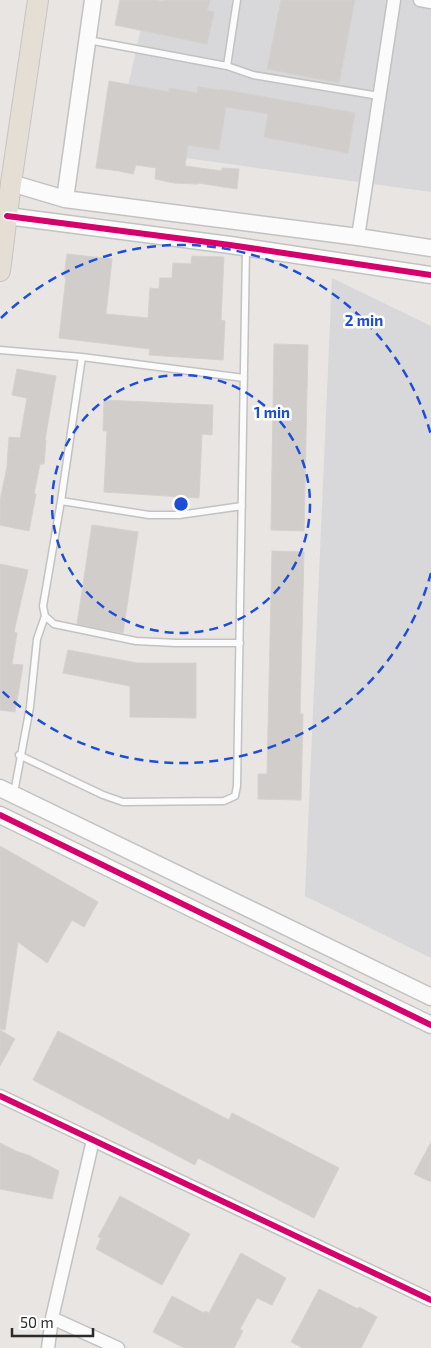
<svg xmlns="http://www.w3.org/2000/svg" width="431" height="1348" viewBox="0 0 431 1348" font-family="'Exo 2',sans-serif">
  <rect width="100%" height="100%" fill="#e8e5e2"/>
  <path fill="#d8d7d9" d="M145,0H431V192L114,148L142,24Z
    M332,278L431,326V958L305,896Z"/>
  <path fill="#d0cdcb" stroke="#d4d1ce" d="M120,0H155L164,2V0H210L207,11L214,12L207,44L115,25Z
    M281,0H355L339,83L267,69Z
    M109,81L169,92V88L197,93L198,87L219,90L220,89L355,113L348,153L264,137L268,114L226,107L219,150L188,145L185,166L222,171V168L239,169L237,189L198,183V184L174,183L155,179L156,168L136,165L133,174L119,171L96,168Z
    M67,254L112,259L106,314L148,318L150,288L159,289L160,278H172L173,263L191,264L192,256L224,257L221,320L225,321L223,360L149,355L150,349L59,338L66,277H64Z
    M274,344L308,345L304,531L271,530Z
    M17,369L56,376L45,440H46L44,464H40L34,494H36L29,531L0,525V500L7,467L9,437L20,438L27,398L12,395Z
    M104,400L213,405L212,435L202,434L199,498L104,492L107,431H103Z
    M92,525L138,532L123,633L77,624Z
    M272,551L304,552L300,714H303L301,800L258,799V774H267Z
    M0,564L28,570L14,632L17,633L12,664L23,665L15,712L0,710Z
    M68,650L137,663H196V718L130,717V686L63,673Z
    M0,846L98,902L84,927L72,920L47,963L18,942L5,1030L0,1029Z
    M0,1030L15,1039L0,1066Z
    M58,1031L229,1120L232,1113L339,1168L314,1218L198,1158L195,1165L33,1080Z
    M431,1142V1182L414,1174Z
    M0,1143L18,1152L28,1155L59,1171L52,1199L0,1189Z
    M120,1196L190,1234L162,1285L96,1249L101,1238L98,1237Z
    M241,1253L286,1278L272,1305L257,1298L240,1329L243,1331L234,1348H184L153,1332L172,1296L204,1313L205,1311L209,1313Z
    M319,1289L358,1309L359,1307L377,1317L361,1348H303L291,1342Z"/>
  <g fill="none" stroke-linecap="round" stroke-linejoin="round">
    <defs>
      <path id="service" d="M88,40L227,66L237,0
        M227,66L253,75L379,96
        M0,350L82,357L244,378
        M82,357L61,501L43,606L45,616L54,624L136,641L176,643H240
        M61,501L149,515H179L242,506
        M19,755L103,795L123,802L224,801L235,796L237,786L246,248
        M14,793L30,707L37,639L45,616"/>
      <path id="minor" d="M420,0L431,2
        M358,237L394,0
        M0,1096L431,1300
        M52,1318L118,1348
        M48,1348L52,1318L93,1140"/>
      <path id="tertiary" d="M11,183L65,199L358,237L431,248
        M65,199L93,0
        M7,216L230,245L431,275
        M0,788L431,997
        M0,815L431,1025"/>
      <path id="primary" d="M0,271L11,183L38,0"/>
    </defs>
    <use href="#service" stroke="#c3c2c2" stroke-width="9"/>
    <use href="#minor" stroke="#c3c2c2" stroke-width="15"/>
    <use href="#tertiary" stroke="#c3c2c2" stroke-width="19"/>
    <use href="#primary" stroke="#c5c3c2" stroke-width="22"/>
    <use href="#service" stroke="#fcfbfb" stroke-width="6"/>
    <use href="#minor" stroke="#fcfbfb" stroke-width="12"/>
    <use href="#tertiary" stroke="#fcfbfb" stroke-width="16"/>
    <use href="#primary" stroke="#e5ded5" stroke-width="20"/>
    <defs>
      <path id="cycleway" d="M7,216L230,245L431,275
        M0,815L431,1025
        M0,1096L431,1300"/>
    </defs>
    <use href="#cycleway" stroke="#fff" stroke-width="9"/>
    <use href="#cycleway" stroke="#d6006c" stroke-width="6"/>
  </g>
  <g fill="none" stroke="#1d4ed8" stroke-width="2.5" stroke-dasharray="9 6">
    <circle cx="181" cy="504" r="129"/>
    <path d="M431 573A259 259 0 0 1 1 690M1 318A259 259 0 0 1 431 435"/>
  </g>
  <circle cx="181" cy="504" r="8" fill="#1d4ed8" stroke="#fff" stroke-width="2.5"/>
  <g font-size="15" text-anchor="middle" font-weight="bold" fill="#1d4ed8" stroke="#fff" stroke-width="5" stroke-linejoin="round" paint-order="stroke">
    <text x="364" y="326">2 min</text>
    <text x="272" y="418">1 min</text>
  </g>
  <path d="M12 1328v8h81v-8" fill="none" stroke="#2b2b2b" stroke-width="2.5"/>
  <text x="20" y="1328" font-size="15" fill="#2b2b2b" stroke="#ffffff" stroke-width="4" paint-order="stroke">50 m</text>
</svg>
